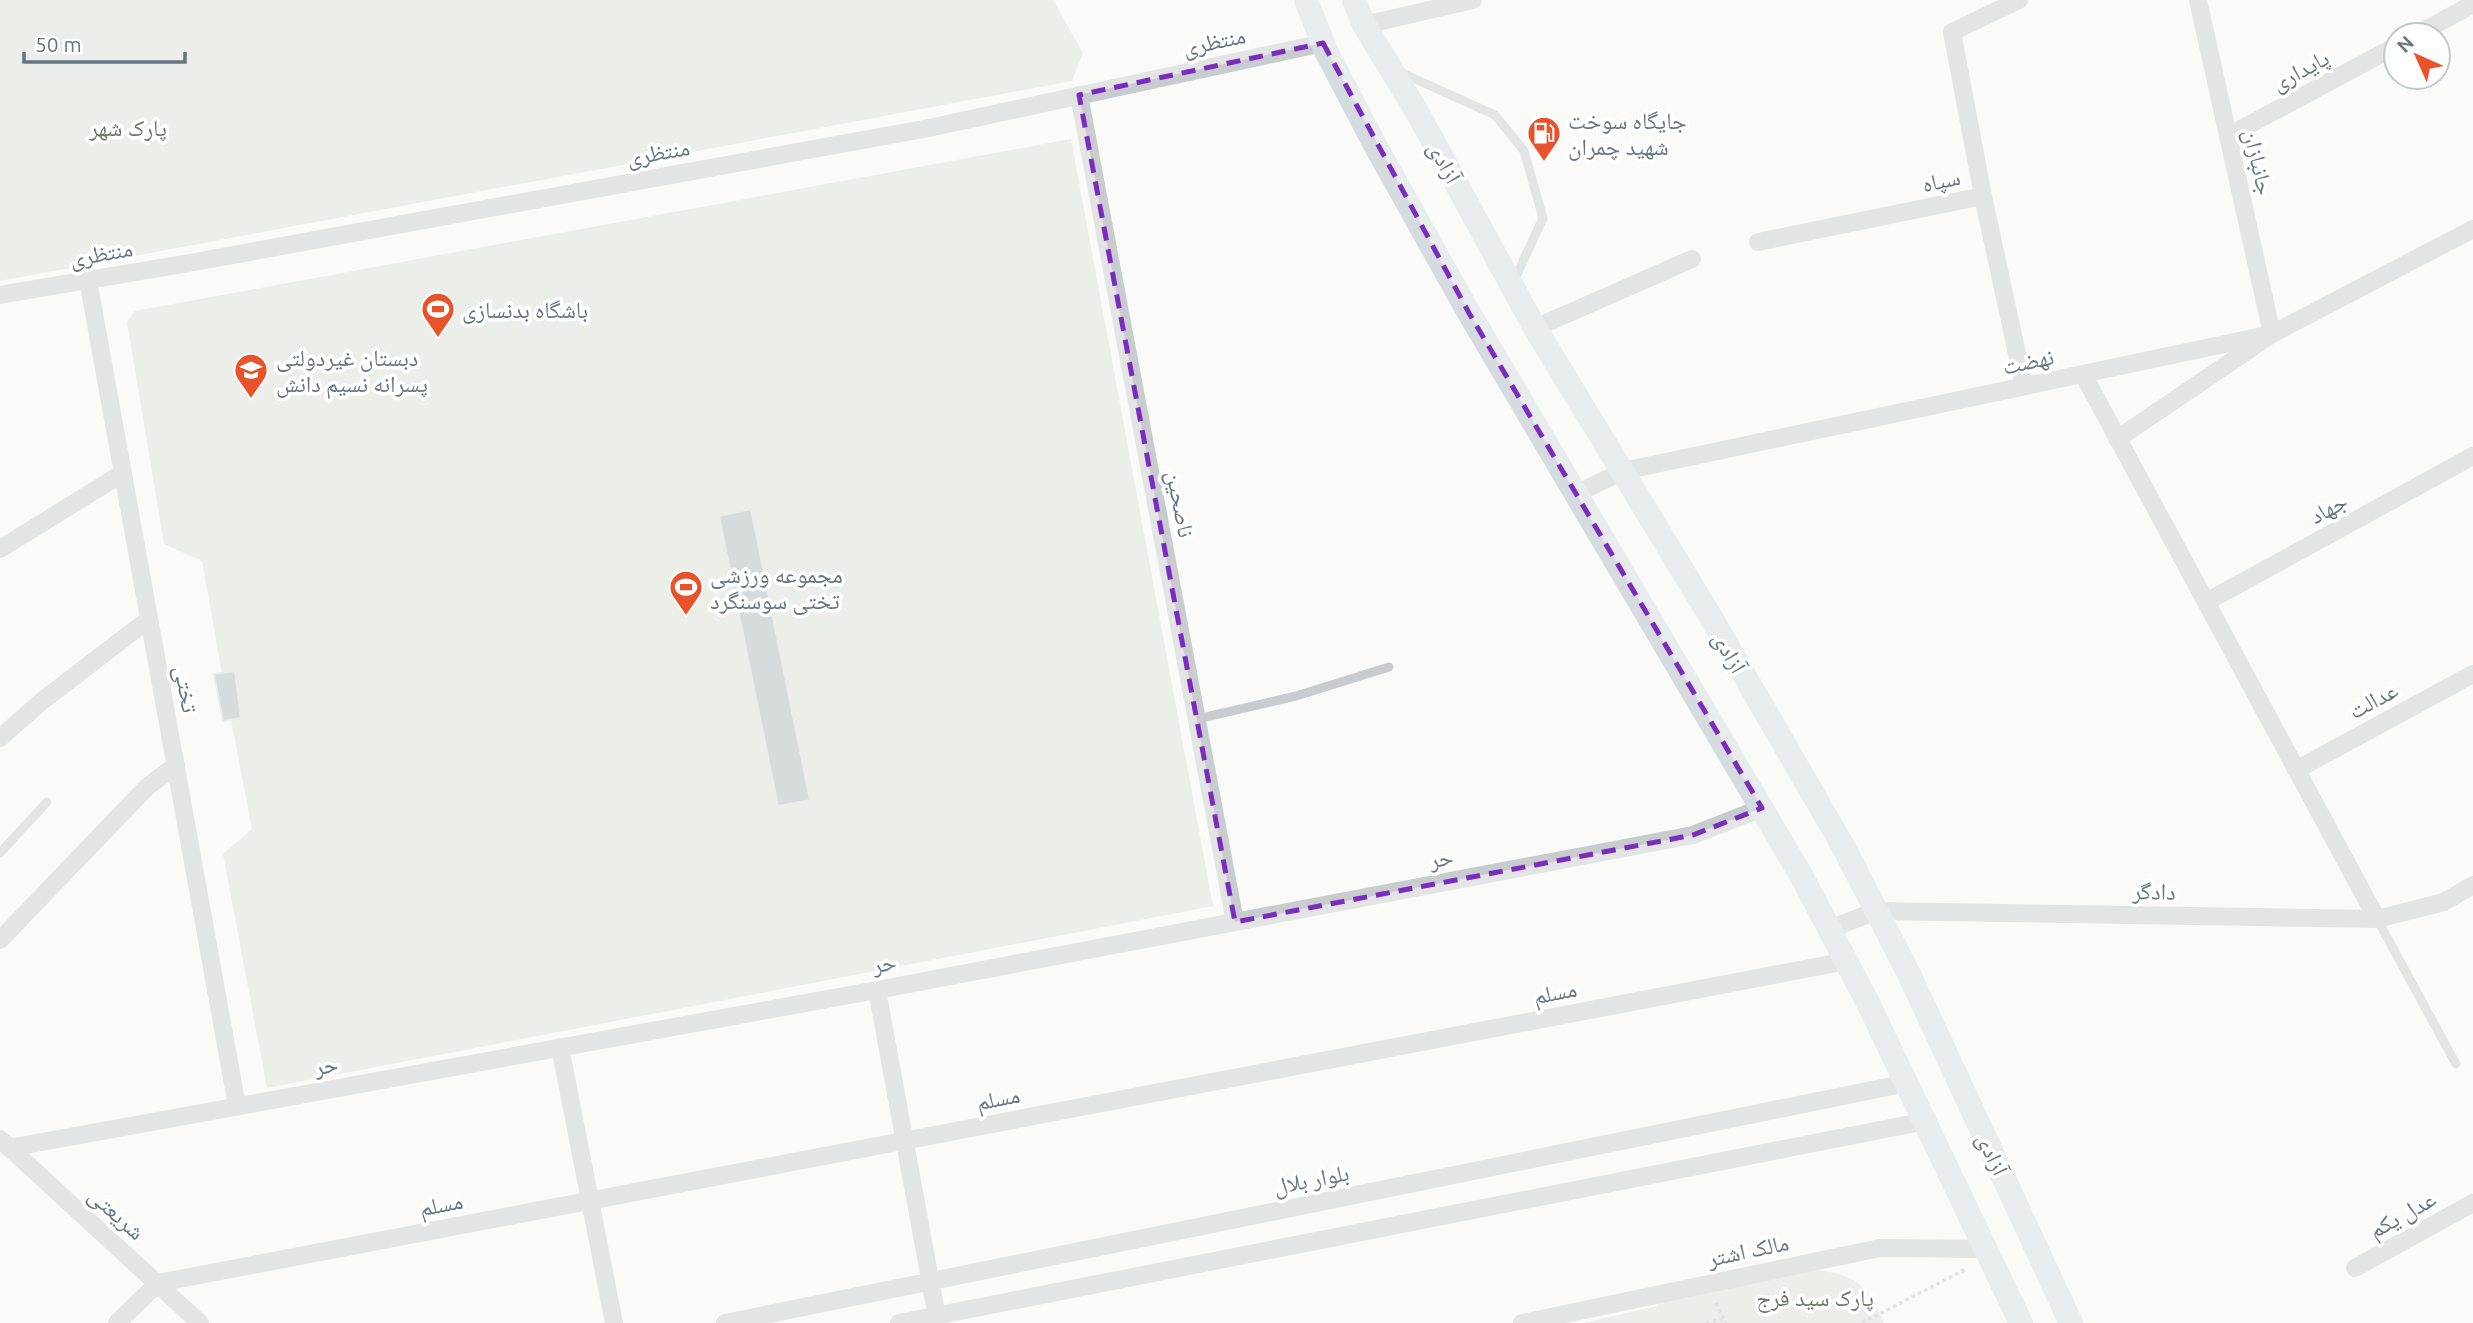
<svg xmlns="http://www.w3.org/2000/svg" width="2473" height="1323" viewBox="0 0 2473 1323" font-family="Ubuntu,'Noto Naskh Arabic',sans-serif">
  <rect width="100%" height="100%" fill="#fafaf8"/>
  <path fill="#dce2d8" d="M0,0H1053L1083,53L1072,81L0,281Z
    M1071,139L1213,906L267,1088L223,854L252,829L231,720L223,721L214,675L222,673L202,561L164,544L127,322L135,311Z
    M1806,1269C1852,1273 1865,1280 1884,1323H1583L1658,1306L1657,1299Z"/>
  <path fill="#acb5bb" stroke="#dcdcda" stroke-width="2" d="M751,509L810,800L778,806L719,516Z
    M235,671L241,718L223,721L214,674Z"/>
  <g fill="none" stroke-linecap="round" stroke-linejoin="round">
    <path stroke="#c1c4c6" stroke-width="3.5" stroke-dasharray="3.5 3.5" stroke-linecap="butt" d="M1716,1303L1726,1323
      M1706,1323L1724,1319
      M1862,1323L1966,1269"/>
    <path stroke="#c8cccf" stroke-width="9" d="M1402,73L1495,115L1524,151L1543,218L1513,283
      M1197,719L1296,696L1389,667
      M0,853L47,802
      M2377,919L2456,1064"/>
    <path stroke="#c8cccf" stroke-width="18" d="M1364,25L1473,0
      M2416,35L2473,4
      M1079,95L1235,922
      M2228,136L2396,46
      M1983,196L1952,32L2019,0
      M1758,242L1983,196L2024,386
      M88,280L237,1106
      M0,295L189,263L929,128L1323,43
      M1535,328L1692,259
      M2083,374L2377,919
      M2117,439L2272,334L2198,0
      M1576,494L1623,471L2272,334L2473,229
      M0,549L123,473
      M2206,602L2473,456
      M0,738L42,701L149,619
      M2296,770L2473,674
      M1830,929L1876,911L2377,919L2444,902L2473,885
      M0,940L147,787L176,765
      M877,990L938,1323
      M560,1047L614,1323
      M0,1139L200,1323
      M9,1148L877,990L1693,835L1762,808
      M2355,1268L2473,1203
      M117,1323L158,1283L1847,961
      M725,1323L1907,1083
      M899,1323L1926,1121
      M1522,1323L1880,1248L1986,1249"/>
    <path stroke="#d6dbdf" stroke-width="24" d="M1306,0L1326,51L1375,145L1469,313L1801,875L1868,1003L2021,1323
      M1354,0L1364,25L1416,110L1535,328L1706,609L1843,846L1909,974L2071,1323"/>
  </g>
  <path d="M0 0H2473V1323H0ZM1323,43L1469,313L1762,808L1693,835L1235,922L1079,95Z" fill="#fafaf8" fill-opacity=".55" fill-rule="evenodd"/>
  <path fill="none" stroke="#7b2cbf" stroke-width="5" stroke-dasharray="14 9" stroke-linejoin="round" d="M1323,43L1469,313L1762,808L1693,835L1235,922L1079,95Z"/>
  <defs>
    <symbol id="fuel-pin" viewBox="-11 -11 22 30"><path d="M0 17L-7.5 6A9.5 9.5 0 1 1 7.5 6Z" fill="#e7532a" stroke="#fff"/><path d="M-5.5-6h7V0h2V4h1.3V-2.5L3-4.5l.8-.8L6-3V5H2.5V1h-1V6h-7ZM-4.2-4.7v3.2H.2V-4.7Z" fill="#fff"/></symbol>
    <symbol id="stadium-pin" viewBox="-11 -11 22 30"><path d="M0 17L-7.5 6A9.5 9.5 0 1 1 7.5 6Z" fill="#e7532a" stroke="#fff"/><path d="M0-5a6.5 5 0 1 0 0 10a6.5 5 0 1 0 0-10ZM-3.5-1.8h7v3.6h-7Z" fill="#fff"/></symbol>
    <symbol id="school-pin" viewBox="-11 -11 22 30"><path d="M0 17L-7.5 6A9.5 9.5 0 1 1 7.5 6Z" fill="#e7532a" stroke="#fff"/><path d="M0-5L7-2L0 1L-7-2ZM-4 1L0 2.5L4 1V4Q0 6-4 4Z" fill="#fff"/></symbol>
  </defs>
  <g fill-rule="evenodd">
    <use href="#fuel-pin" x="1525" y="114" width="38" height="52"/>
    <use href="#stadium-pin" x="419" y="290" width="38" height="52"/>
    <use href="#school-pin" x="232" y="351" width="38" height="52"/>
    <use href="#stadium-pin" x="667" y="568" width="38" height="52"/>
  </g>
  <g text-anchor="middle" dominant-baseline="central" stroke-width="7" stroke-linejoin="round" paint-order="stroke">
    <g font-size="23" fill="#647683" stroke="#fff">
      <text transform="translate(1214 41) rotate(-12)">منتظری</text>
      <text transform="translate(2300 70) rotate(-28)">پایداری</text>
      <text transform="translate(658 152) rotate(-10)">منتظری</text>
      <text transform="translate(1445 162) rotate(61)">آزادی</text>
      <text transform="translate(2259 162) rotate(77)">جانبازان</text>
      <text transform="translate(1941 180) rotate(-12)">سپاه</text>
      <text transform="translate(101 253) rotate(-10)">منتظری</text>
      <text transform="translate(2028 361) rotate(-12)">نهضت</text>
      <text transform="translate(1181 504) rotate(79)">ناصحین</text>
      <text transform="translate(2328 508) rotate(-29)">جهاد</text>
      <text transform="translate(1730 652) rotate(60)">آزادی</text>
      <text transform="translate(187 689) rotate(80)">تختی</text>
      <text transform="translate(2373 700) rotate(-28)">عدالت</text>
      <text transform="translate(1441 858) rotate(-11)">حر</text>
      <text transform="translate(2154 891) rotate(1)">دادگر</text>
      <text transform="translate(884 963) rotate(-11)">حر</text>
      <text transform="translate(1555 992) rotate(-11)">مسلم</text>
      <text transform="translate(326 1065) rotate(-10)">حر</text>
      <text transform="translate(998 1098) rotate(-11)">مسلم</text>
      <text transform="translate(1993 1154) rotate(65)">آزادی</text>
      <text transform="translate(1311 1179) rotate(-11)">بلوار بلال</text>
      <text transform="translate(441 1204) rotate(-11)">مسلم</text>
      <text transform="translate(117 1213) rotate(42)">شریعتی</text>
      <text transform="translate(2402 1214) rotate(-29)">عدل یکم</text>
      <text transform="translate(1748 1250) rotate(-12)">مالک اشتر</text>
    </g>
    <g font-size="23" fill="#647683" stroke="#fff" text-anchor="start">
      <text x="1568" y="120">جایگاه سوخت<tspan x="1568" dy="26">شهید چمران</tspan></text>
      <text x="462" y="309">باشگاه بدنسازی</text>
      <text x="276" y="357">دبستان غیردولتی<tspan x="276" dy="26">پسرانه نسیم دانش</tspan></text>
      <text x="710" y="574">مجموعه ورزشی<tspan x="710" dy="26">تختی سوسنگرد</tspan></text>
    </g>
    <g font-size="23" fill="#687a63" stroke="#fff">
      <text x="128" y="127">پارک شهر</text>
      <text x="1815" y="1297">پارک سید فرج</text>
    </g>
  </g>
  <g transform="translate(2417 56) rotate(315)"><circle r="33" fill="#ffffff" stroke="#c1c8cd" stroke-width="2"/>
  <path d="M0-5L12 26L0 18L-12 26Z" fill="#e7532a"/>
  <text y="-10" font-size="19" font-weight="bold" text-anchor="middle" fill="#647683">N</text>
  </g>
  <path d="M24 52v10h161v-10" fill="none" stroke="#647683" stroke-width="3.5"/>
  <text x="35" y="52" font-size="21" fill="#647683" stroke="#ffffff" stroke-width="5" paint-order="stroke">50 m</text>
</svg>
